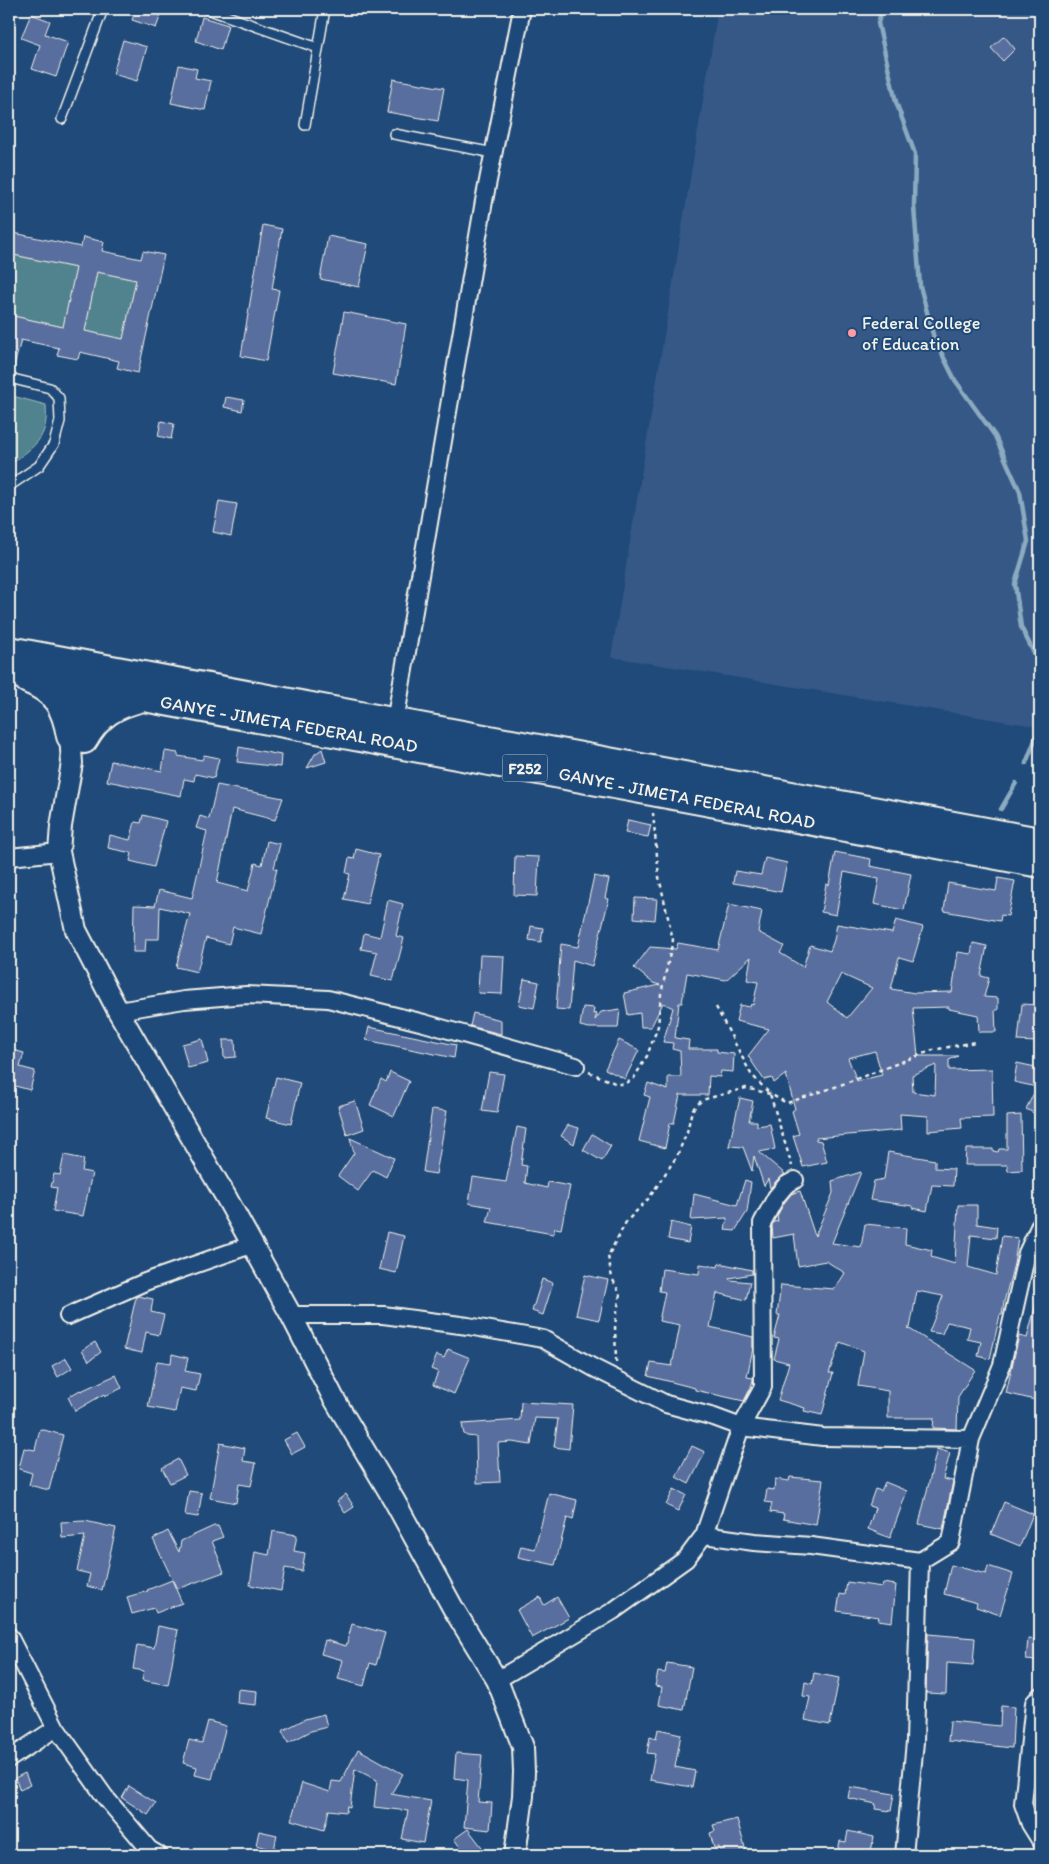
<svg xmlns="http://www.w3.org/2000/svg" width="1049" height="1864" viewBox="0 0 1049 1864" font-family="Itim,sans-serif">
  <rect width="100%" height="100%" fill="#1f4a7a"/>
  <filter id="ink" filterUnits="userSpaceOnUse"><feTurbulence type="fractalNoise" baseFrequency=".02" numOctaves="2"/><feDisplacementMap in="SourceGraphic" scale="10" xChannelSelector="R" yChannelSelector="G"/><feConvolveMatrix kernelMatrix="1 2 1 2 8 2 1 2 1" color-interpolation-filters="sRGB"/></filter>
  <g filter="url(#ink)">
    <path fill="#345887" d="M718,9H1040V727L611,657Z"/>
    <path fill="#51838f" stroke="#a2babc" d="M9,254L76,268L63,327L9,315Z
      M97,272L136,280L123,339L85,331Z
      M9,395L46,405C49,441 33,446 9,466Z"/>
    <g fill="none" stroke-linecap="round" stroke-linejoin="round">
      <path stroke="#8cabc0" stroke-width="4.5" d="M882,9L878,23L896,102L915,154L914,206L920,286L934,338L955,380L995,436L1020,492L1028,541L1015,584L1021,627L1040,665
        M1026,763L1040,727
        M1001,809L1016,783"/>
    </g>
    <path fill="#586e9e" stroke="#f4f1e8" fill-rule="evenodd" d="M136,9H163L156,28L132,20Z
      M31,14L50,21L45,34L68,42L56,77L32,69L40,45L21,38Z
      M202,17L228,25L221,50L196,41Z
      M1004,36L1015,49L1003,61L991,48Z
      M123,40L147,47L137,81L113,74Z
      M179,65L197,69L195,78L211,81L205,110L171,103Z
      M393,79L444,88L438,121L387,112Z
      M263,225L282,229L272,289L279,290L266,361L241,356Z
      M9,232L81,247L83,237L104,242L102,251L141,259L143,251L164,255L138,373L117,368L119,361L80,352L78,359L57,355L59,348L21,340L13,370H9V315L63,327L76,268L9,254ZM97,272L136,280L123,339L85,331Z
      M328,236L368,244L359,287L320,279Z
      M344,312L406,324L396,384L333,373Z
      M226,397L244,400L242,411L224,407Z
      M161,421L174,424L171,439L158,436Z
      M219,501L237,504L231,536L213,532Z
      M239,747L281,755L280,767L237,762Z
      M322,749L326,762L307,768L315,754Z
      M165,751L178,753V756L202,760L204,755L219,758L214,778L195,774L194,781L184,779L181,796L107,781L111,761L162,771Z
      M217,785L283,798L275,820L232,809L217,883L248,891L255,863L262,865L267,841L280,844L274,868L277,869L261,934L233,927L229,944L206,938L197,972L176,967L190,914L160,907L159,939H146L145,952H133L134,905L155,906L159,890L192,898L207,831L196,828L200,816L209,819Z
      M143,815L166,821L154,867L130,861L132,853L108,848L110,835L130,840L135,822L141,823Z
      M628,820L651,825L648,837L625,833Z
      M356,849L379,855L367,904L344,899L350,874L346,873L349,858L354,859Z
      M835,852L871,859L870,866L911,874L904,910L874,904L879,879L844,872L836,915L821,912L826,884L829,885Z
      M515,856L539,857L537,896L514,895Z
      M765,858L787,863L781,892L746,885L733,883L735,871L761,875Z
      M594,876L609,879L605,898L609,899L592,966L573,960L569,1010L556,1009L561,944L578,947Z
      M998,878L1015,881L1008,916L1001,915L1000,921L944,911L948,883L996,891Z
      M635,898L657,899L655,920L634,918Z
      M388,900L403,904L396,936L404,938L393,981L371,976L377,952L361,949L364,933L380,937Z
      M729,904L762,911L758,932L784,946L780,953L803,967L810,945L830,951L834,940L837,924L892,933L896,920L923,927L913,961L899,957L891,989L915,993L952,992L958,952L971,954L973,943L987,946L981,976L989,978L984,997L998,998V1010H995L996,1032H979L978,1015L949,1009V1007L913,1008L918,1056H958L949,1060V1070L992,1069L993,1117L961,1118L962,1128L928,1131V1116L900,1114L901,1130L816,1138V1140L821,1141L827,1162L803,1167L793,1136L799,1134L792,1111L795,1109L786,1074L774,1083L772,1078L764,1080L748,1056L769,1029L736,1021L740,1005L750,1007L751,1004L753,1005L758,982L747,980L751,957L726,980L687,973L682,1003H679L675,1038L689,1040L688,1049H717V1052L734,1054L733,1072L721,1071L720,1077L709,1076L708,1095H680L674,1123H670L665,1148L639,1141L650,1097L644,1095L648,1083L668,1090V1077H681L680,1051L672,1049L673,1043L663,1042L673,1008L663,1003L651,1027H641L640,1013L628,1015L624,993L660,985L653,983L634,968L650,947L676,949L678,943L718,950ZM841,974L872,988L847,1018L827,1002ZM875,1051L882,1075L857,1081L848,1058ZM936,1065L935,1095L913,1092L912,1075Z
      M531,926L543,928L541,942L529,940Z
      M480,955L504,956L502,994L478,993Z
      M524,979L539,982L534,1008L519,1005Z
      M1022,1004L1040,1005L1036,1042L1018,1041Z
      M583,1007L594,1008L593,1014L597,1013L595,1020L601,1012L620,1009L618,1028H589L580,1026Z
      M473,1013L501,1020V1034L470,1026Z
      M369,1027L456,1045L454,1058L366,1040Z
      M202,1039L208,1063L188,1068L182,1044Z
      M223,1040H235L236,1057L224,1058Z
      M619,1040L639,1050L625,1079L605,1069Z
      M9,1049L24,1053L20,1067L35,1071L30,1090L15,1086L13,1096H9Z
      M1017,1063L1040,1068V1116L1026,1109L1037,1087L1014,1082Z
      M390,1072L409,1081L394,1116L370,1105L381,1079L386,1082Z
      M489,1072L504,1074L497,1113L482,1111Z
      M276,1077L300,1083L291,1124L266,1118Z
      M740,1098L753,1101L749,1121H757V1126L770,1124L775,1149L759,1152L785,1174L779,1178L770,1188L768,1179L764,1186L754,1156L752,1171L743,1147L729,1146Z
      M355,1101L364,1129L347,1135L338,1106Z
      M432,1109L447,1111L436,1174L423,1172Z
      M1021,1115L1022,1170L1008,1171L1007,1165H965L966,1149H993V1151L998,1152L999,1149H1007V1116Z
      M568,1125L579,1128L574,1144L561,1136Z
      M517,1127L526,1129L521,1165L527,1166L525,1183L547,1188L548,1182L570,1186L561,1229L555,1228L553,1234L487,1222L491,1207L469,1203L473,1177L506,1182Z
      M592,1134L611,1146L602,1161L583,1150Z
      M350,1138L394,1158L386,1177L373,1170L358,1191L338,1176L354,1153Z
      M888,1152L935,1160V1168L954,1169L953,1186L932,1185L927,1211L913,1208V1206L870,1200L874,1181L884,1179Z
      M64,1155L84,1159L82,1171L92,1173L83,1216L53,1211L57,1188L51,1187L54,1174L60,1175Z
      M861,1172L832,1243L861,1247L865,1224L906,1228L905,1244L932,1250L931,1257L955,1264L958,1205H977V1224L997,1227L996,1238L971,1235L968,1267L996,1275L1002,1236L1018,1238L1014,1264L1004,1302L1002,1315H1000L990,1359L978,1356L981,1342L967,1339L970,1327L947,1322L942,1334L929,1332L943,1296L917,1291L910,1328H908L975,1370L958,1397L957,1429L933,1428L934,1418H888V1391L858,1386L864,1351L840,1342L829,1373H833L822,1415L804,1411L805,1408L778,1400L789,1363L774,1359L779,1339L774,1338L780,1315H777L781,1285L835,1289L845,1273L826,1261L798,1266L794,1234L773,1238L772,1225L774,1222L778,1221L777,1216L784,1203L791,1194L800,1191L815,1236L833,1193L832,1181Z
      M745,1180L751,1182L747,1212L735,1231L725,1230L727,1218L691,1220L694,1194L737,1205Z
      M671,1222L691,1227L688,1243L668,1239Z
      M387,1232L404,1236L396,1273L379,1269Z
      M719,1263L752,1270V1274L729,1278L730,1280L750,1282L746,1300L717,1293L710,1327L753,1337V1348L747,1377L753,1378V1380L751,1387L744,1401L695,1390V1388L648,1376L651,1363L672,1366L680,1325L659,1321L665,1292L659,1291L662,1269L699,1274L700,1264L718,1267Z
      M585,1275L608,1280L599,1320L576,1315Z
      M542,1279L553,1283L543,1315L532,1311Z
      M138,1296L153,1299L151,1312L164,1315L159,1335L146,1332L142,1353L124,1349L136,1297Z
      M1036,1304L1040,1305V1378L1035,1400L1006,1393L1019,1336L1027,1338Z
      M95,1342L101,1352L89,1361L82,1350Z
      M448,1349L470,1358L454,1394L433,1385L438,1372L431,1369L437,1355L444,1358Z
      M172,1354L188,1358L185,1371L200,1374L196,1391L180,1388L175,1412L148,1407L157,1361L171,1363Z
      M66,1358L72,1368L58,1377L52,1366Z
      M116,1375L122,1388L105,1396L104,1394L75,1411L68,1397L80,1390L81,1391Z
      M521,1402L573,1405L569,1449L554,1447L558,1419L535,1418L531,1445L512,1442L498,1443L500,1482L477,1483L476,1437L467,1436L464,1434L462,1424L520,1420Z
      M40,1429L63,1435L49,1490L29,1485L32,1473L19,1469L24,1448L35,1450Z
      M297,1433L305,1447L292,1454L284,1440Z
      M220,1443L245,1448L243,1461L256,1463L251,1486L239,1484L236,1503L210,1498Z
      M692,1446L705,1452L689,1484L676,1477Z
      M937,1449L950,1453L943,1479L953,1481L943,1529L919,1524Z
      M178,1459L186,1475L170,1483L162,1468Z
      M790,1477L823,1480L816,1525L783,1519L784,1514L770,1512L772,1503L765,1502L767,1489L774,1490L775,1479L789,1481Z
      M885,1482L907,1491L890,1538L868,1529L875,1508L869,1506L875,1489L881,1491Z
      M674,1489L686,1495L678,1511L666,1505Z
      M189,1491L202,1493L198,1517L185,1515Z
      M549,1493L577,1500L573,1520L567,1518L555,1565L518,1557L521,1546L535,1549Z
      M346,1494L354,1507L345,1513L337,1501Z
      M1004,1502L1033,1514L1020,1546L991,1534Z
      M85,1521L116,1528L102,1590L87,1586L90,1574L77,1571L85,1536L62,1538L61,1522Z
      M214,1526H218L223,1537L212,1541L224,1572L177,1589L153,1539L168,1531L179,1552L181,1541Z
      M273,1531L297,1535L294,1551L305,1553L302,1571L285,1568L281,1591L250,1585L255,1552L269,1555Z
      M951,1565L986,1574L988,1566L1013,1574L1000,1615L976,1607L977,1603L944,1594Z
      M172,1580L182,1603L156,1613L154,1608L132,1614L127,1597L148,1591L147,1590Z
      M847,1582L882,1587L883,1583L896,1585L892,1622L878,1620L879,1617L837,1611L840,1594L845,1595Z
      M540,1597L544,1605L557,1597L569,1618L532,1638L517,1610Z
      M352,1624L385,1633L376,1665L370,1663L364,1686L338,1679L343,1660L321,1654L325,1640L346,1646Z
      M158,1626L178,1630L168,1685L142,1680L144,1671L133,1669L137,1645L154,1648Z
      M928,1634L975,1638L973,1665L947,1663L946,1694L926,1693Z
      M1028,1639L1040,1640L1038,1661L1026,1660Z
      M667,1663L692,1667L684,1710L659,1705L662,1687L655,1686L658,1672L665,1673Z
      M814,1673L839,1678L830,1725L805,1720L810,1697L803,1696L805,1682L812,1684Z
      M238,1689L257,1691L256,1705L237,1703Z
      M1001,1706L1014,1707L1012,1748L948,1741L950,1721L1000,1726Z
      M324,1714L327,1727L311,1731L288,1743L282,1731L305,1719Z
      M208,1721L226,1726L212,1779L195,1775L197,1767L183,1763L189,1740L202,1743Z
      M658,1729L681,1734L675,1767L695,1771L692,1787L650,1780L655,1754L647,1753L650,1737L656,1739Z
      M358,1749L403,1774L391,1794L431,1801L423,1843L402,1839L408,1811L374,1807L377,1780L355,1769L350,1807L347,1806L346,1812L329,1810L324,1830L291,1820L302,1783L330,1792L332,1781L341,1782Z
      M456,1753L482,1755L478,1802L492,1803L490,1830L464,1827L468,1780L454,1778Z
      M25,1773L30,1785L20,1790L15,1778Z
      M129,1786L156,1803L148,1815L122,1798Z
      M850,1787L894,1794L891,1811L875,1809L876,1804L848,1798Z
      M737,1819L747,1855H721L719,1847L714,1848L710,1833L715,1831L713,1825Z
      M468,1829L488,1855H466L454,1839Z
      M259,1831L277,1835L274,1850L256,1845Z
      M848,1831L874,1837L870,1855H837L840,1841L846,1842Z"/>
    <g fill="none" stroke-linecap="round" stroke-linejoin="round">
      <defs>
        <path id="service" d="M207,9L318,48
          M62,119L103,9
          M305,125L325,9
          M394,134L494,153
          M9,378L50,388L59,398L60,421L54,444L39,466L9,486"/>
        <path id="minor" d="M395,722L484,201L522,9
          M9,857L59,852
          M118,1011L184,1000L246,995L328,999L424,1023L576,1066
          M291,1315H383L468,1326L543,1339L594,1368L666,1404L714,1417L741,1427L823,1437L971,1439
          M68,1316L145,1282L251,1245
          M704,1535L754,1542L811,1546L920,1561L951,1542L971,1439L1002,1365L1027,1253L1040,1225
          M9,1636L56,1728L105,1797L149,1849L159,1855
          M497,1680L613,1611L686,1559L704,1535L741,1427L763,1387L762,1223L776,1197L786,1185L795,1180
          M1040,1696L1034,1703L1023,1804L1030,1824L1040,1840
          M9,1759L56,1728
          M904,1855L915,1742L920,1561"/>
        <path id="tertiary" d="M79,672L70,736L72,763L61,826L59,852L76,930L118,1011L226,1197L291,1315L333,1397L394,1500L453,1608L497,1680L523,1747L524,1772L523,1796L515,1855
          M84,739L94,674"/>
        <path id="primary" d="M9,650L1040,841
          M9,673L1040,864
          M28,680C56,691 65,707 70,736
          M84,740C99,714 114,705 143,698"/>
      </defs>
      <use href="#service" stroke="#f4f1e8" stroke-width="12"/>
      <use href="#minor" stroke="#f4f1e8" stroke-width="20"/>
      <use href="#tertiary" stroke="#f4f1e8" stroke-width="24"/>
      <use href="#primary" stroke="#f4f1e8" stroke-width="30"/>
      <path stroke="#f4f1e8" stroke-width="2.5" stroke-dasharray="4 4" stroke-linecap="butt" d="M716,1007L751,1074L770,1094L792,1166
        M589,1072L617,1084H625L634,1078L647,1056L658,1026L661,994L673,940L659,877L653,813
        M616,1362L615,1325L620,1294L612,1278L608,1256L626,1222L649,1198L677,1156L687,1132L692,1110L702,1100L746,1088L770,1094L787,1103L835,1087L933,1050L975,1042"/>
      <use href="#service" stroke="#1f4a7a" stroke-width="9"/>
      <use href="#minor" stroke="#1f4a7a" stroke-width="16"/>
      <use href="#tertiary" stroke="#1f4a7a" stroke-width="20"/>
      <use href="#primary" stroke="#1f4a7a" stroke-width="26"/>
    </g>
  </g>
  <circle fill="#ff9aa2" stroke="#1f4a7a" stroke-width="2" cx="852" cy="333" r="5"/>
  <g text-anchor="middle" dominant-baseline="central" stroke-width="4" stroke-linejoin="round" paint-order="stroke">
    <rect fill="#1f4a7a" stroke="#b4bfc7" stroke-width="1" x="502.5" y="754.5" width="45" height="27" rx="4"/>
    <g font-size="16" font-weight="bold" fill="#f4f1e8">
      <text x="525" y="768">F252</text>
    </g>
    <g font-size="18" fill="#f4f1e8" stroke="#1f4a7a" text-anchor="start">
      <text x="862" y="323">Federal College<tspan x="862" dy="21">of Education</tspan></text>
    </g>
    <g font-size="18" fill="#f4f1e8" stroke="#1f4a7a">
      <text transform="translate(289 724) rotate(10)">GANYE - JIMETA FEDERAL ROAD</text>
      <text transform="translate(687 798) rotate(11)">GANYE - JIMETA FEDERAL ROAD</text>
    </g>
  </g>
  <rect width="1049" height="1864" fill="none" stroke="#1f4a7a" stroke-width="30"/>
  <rect x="15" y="15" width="1019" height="1834" fill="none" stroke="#f4f1e8" stroke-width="2" filter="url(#ink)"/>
</svg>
